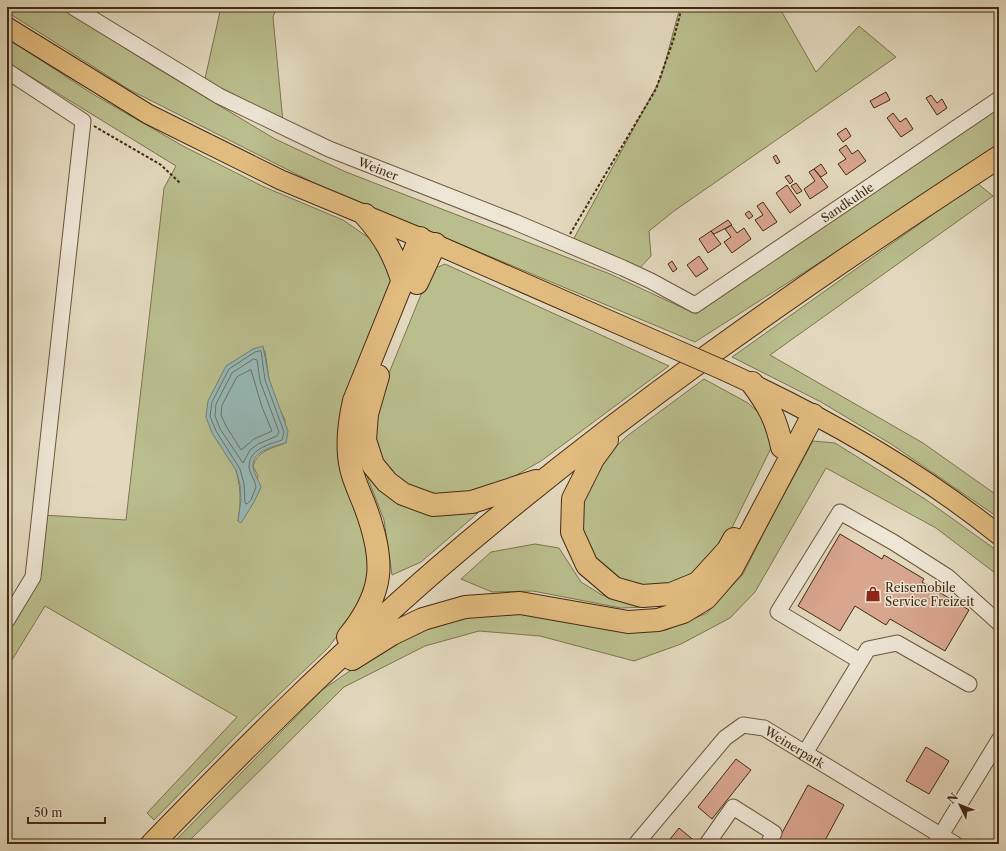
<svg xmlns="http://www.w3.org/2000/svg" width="1006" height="851" viewBox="0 0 1006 851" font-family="'Libre Caslon Text',serif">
  <rect width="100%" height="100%" fill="#e3d9be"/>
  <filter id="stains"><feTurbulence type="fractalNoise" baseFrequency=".005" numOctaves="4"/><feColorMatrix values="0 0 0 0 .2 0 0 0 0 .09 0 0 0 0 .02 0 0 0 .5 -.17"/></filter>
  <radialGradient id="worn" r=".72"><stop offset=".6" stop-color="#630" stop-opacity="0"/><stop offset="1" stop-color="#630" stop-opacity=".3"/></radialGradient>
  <path fill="#babe8d" stroke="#7f744f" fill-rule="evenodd" d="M7,7H60L155,67L275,139L346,172L610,274L696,314L999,106V148L695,342L314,183L130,90L7,12Z
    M221,7H277L273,17L283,122L204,83Z
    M680,7H779L816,72L859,26L896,57L674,211L649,231L651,256L638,270L572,242L661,78Z
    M7,38L91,93L183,146L262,186L343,220L385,249L394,286L348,396L368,531L370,578L353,615L328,648L250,722L154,820L147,813L237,717L45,606L7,668V613L26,582L42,515L126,520L164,188L176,166L7,62ZM253,349L265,351L269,379L276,402L285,420L286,443C272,448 257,451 253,466L258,476L238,521C241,503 241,488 236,470L241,358Z
    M977,183L993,196L770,355L923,443L998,496L999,518L891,444L821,402L732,357Z
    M445,264L669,366L541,461L492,489L427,501L396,480L377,450L374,417L389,373L431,270Z
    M704,379L748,403L767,420L774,442L721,550L697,576L660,588L637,587L612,575L593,554L582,532L581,503L600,462L627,436Z
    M813,441L835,443L925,499L999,552V576L936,528L826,468L755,592L730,618L681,644L634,661L540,636L479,631L425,646L344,687L186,844H172L322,690L385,647L436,625L482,612L541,615L626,632L666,630L707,613L743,574L768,524Z
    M363,466L423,512L478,513L421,562L392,575L384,520Z
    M535,544L559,548L581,582L602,595L647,607L621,608L533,591L492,592L461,579L491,552Z"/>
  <path fill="#96b9b7" stroke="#758075" d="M263,346L269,379L288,431L286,443C275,446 252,451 253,466C253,471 259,481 261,487L254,502L241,523L238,521L241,500L240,485L236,470L212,433L206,417L208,401L226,366L253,349Z"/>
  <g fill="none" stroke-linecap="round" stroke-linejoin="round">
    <path stroke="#6d7264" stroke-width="1" d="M261,351L265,380L284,432L282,440C270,444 249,449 249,466C249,472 255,480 256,487L251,500L247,504L245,503L244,484L240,469L216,431L210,416L212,402L229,369L255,352Z
      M254,359L257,360L260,381L279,432L277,436L258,444L250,450L243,463L220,429L215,416L216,404L232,373Z
      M251,370L262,407L272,431L254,439L241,450L226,426L221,415L222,405L237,377Z"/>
  </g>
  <path fill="#d8a58f" stroke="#442a11" d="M886,92L890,100L874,108L870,101Z
    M931,95L937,103L942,99L947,108L937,115L926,98Z
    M893,113L900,122L906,118L913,129L901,137L887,118Z
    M846,128L851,136L843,142L837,134Z
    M846,145L852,154L858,150L866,161L846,175L838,164L846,159L839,150Z
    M776,155L780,162L777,164L773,157Z
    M821,164L827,173L821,177L814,169Z
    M814,169L828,187L810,199L804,189L815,181L809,172Z
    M789,175L793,181L790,184L785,177Z
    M796,183L802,191L797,194L791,186Z
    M787,185L801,205L790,213L776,193Z
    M763,202L777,222L763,231L755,220L763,215L757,206Z
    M749,211L753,216L749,219L745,214Z
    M728,220L732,225L714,234L711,231Z
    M731,225L737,233L744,228L751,239L732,253L724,242L731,237L725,229Z
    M711,231L721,244L708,253L699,239Z
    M699,256L708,269L696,277L687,265Z
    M672,261L677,269L673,272L668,264Z
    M840,534L882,559L884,555L924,579L922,582L969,610L945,651L890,619L886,625L855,606L840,631L798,606Z
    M926,747L949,761L929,794L906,781Z
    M736,759L751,770L712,819L698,807Z
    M808,785L844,805L823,844H776Z
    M679,828L697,843V844H666Z"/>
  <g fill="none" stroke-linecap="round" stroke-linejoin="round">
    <defs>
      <g id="minor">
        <path id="s1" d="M73,7L219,96L329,149L515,222L623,268L651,281L695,305L999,99"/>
        <path d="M7,71L83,121L33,577L7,620"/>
        <path d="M860,661L778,612L840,512L893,542L948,577L999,623"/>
        <path d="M805,753L868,649L897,643L969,684"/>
        <path d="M936,843L999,740"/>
        <path id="s2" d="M636,844L725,738L743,725L764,728L955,844"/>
        <path d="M707,844L733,807L774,833L768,844"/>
      </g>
      <path id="major" d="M7,27L148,114L281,180L435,244L659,342
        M725,371C819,414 918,470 999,535"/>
      <path id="highway" d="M365,215C384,236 395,256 403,283
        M417,283L435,244
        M378,376L367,414L365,440L373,465L387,482L403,494L433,505L472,502L536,481
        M752,383C769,406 776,419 782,447
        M607,440L593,459L573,499L572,532L587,565L614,588L642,596L671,594L698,583L728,550L734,539
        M348,637C385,592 385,561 366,509C361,495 354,482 351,468C346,446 349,423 354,401L420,238
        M352,659L392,634L423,619L465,607L520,603L628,622L658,620L683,612L706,598L732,568L813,415
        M152,844C244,749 337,656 437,569C613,417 804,284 999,157"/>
    </defs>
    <use href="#minor" stroke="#6c563c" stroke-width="17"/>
    <use href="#major" stroke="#442a11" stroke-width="21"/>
    <use href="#highway" stroke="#442a11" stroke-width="24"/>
    <path stroke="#442a11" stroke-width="2" stroke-dasharray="3 2" stroke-linecap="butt" d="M94,126L161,165L180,183
      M570,234L656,89L673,41L682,7"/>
    <use href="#minor" stroke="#ede6d5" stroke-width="15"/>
    <use href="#major" stroke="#e2bc7f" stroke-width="19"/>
    <use href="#highway" stroke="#e2bc7f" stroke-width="22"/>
    <defs>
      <path id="major-bridge" d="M659,342L725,371"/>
    </defs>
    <use href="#major-bridge" stroke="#442a11" stroke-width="21" stroke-linecap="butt"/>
    <use href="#major-bridge" stroke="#e2bc7f" stroke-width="19"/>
  </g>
  <defs>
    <symbol id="shop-bare" viewBox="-9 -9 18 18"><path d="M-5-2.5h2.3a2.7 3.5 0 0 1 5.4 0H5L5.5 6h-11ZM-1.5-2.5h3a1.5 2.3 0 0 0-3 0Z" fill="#8f2418" stroke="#ede6d5" stroke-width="2.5" paint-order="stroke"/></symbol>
  </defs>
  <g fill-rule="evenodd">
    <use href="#shop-bare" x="862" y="583" width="22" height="22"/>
  </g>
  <g text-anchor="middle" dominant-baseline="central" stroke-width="3" stroke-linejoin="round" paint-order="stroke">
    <g font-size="12" fill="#442a11" stroke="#ede6d5">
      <text stroke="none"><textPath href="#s1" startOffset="346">Weiner</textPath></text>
      <text stroke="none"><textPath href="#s1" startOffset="875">Sandkuhle</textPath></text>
      <text stroke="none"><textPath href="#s2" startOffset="218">Weinerpark</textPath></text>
    </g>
    <g font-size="12" fill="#442a11" stroke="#ede6d5" text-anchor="start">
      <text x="885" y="587">Reisemobile<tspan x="885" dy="14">Service Freizeit</tspan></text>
    </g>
  </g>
  <rect width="1006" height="851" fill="none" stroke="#e3d9be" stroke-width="24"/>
  <rect x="8" y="8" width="990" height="835" fill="none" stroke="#442a11" stroke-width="2"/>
  <rect x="12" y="12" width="982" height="827" fill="none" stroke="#442a11"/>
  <g transform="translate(960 805) rotate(313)" stroke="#ede6d5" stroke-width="3" paint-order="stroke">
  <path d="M0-3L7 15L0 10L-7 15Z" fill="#442a11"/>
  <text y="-6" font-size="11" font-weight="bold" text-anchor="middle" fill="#442a11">N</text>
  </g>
  <path d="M28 817v6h77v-6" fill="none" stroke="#442a11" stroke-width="2"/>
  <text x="34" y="817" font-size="12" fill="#442a11" stroke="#ede6d5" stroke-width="3" paint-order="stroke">50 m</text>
  <rect width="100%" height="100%" filter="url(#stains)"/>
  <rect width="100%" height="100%" fill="url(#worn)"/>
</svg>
